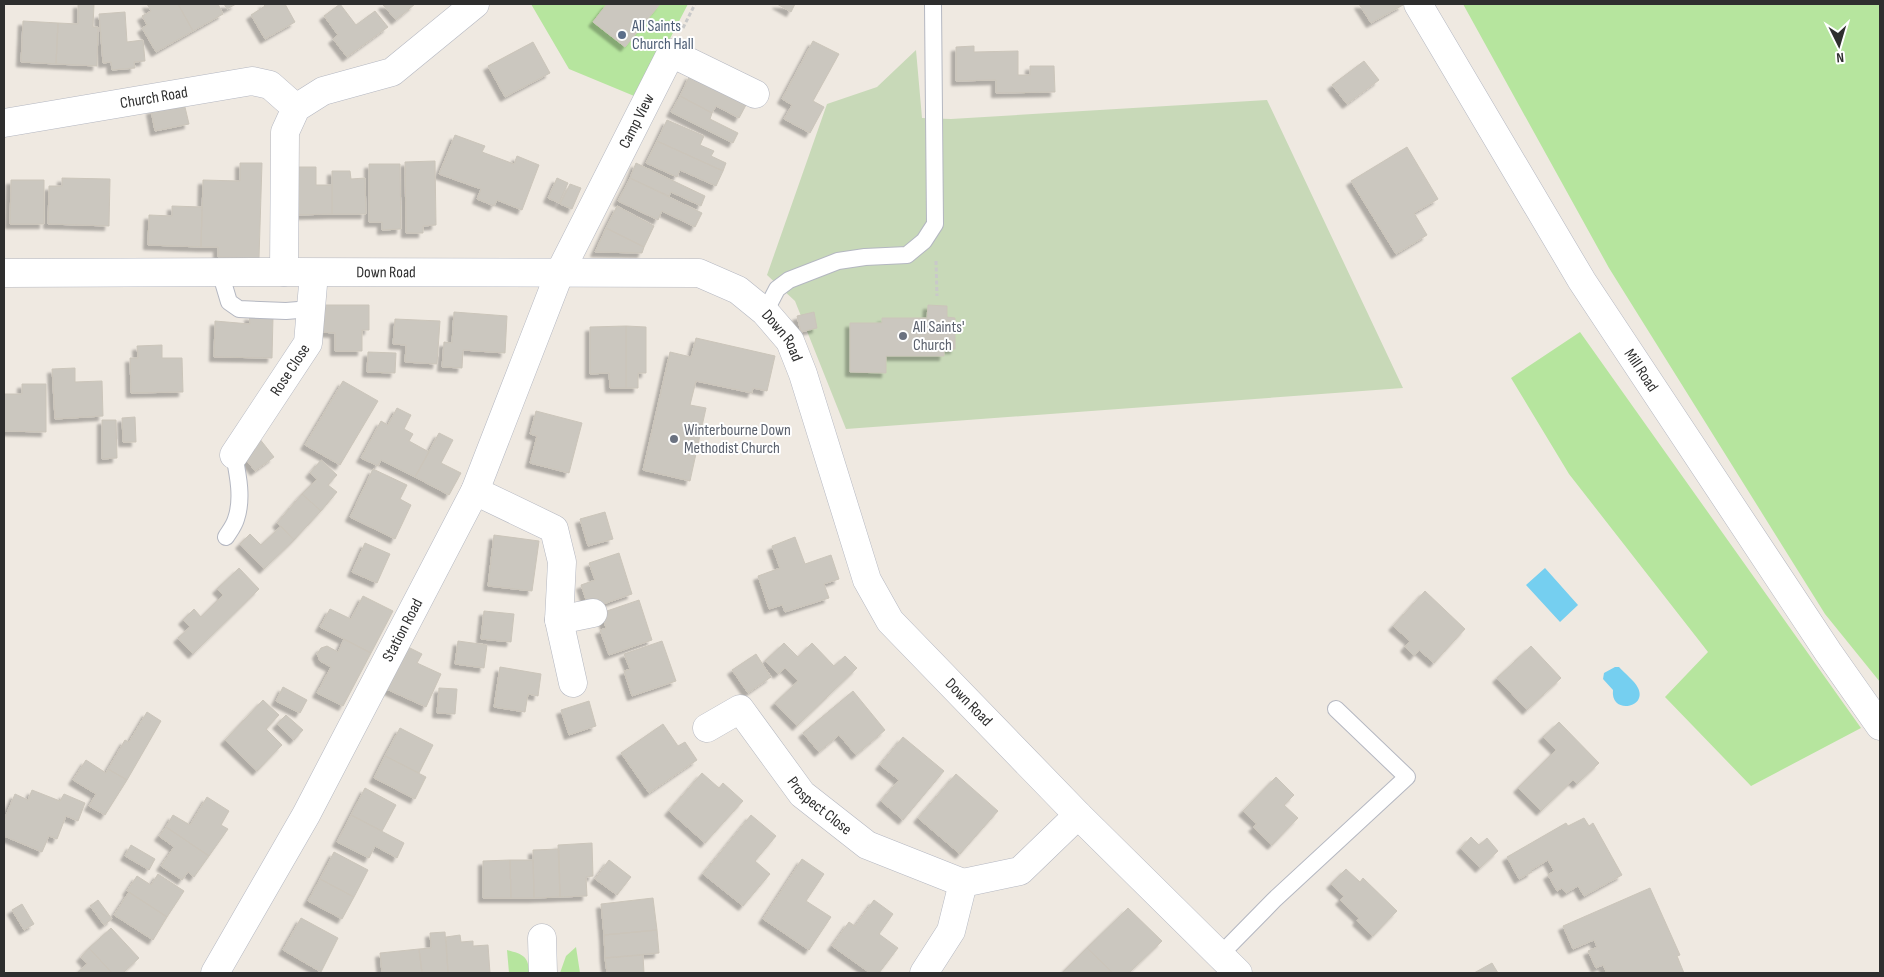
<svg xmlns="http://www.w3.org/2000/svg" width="1884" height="977" viewBox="0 0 1884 977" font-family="'Sofia Sans Condensed',sans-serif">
  <defs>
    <filter id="shadow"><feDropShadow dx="-4.5" dy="4.5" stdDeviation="1" flood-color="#0004"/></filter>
  </defs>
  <rect width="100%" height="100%" fill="#efe9e1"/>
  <path fill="#b6e59e" d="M531,4H607L593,22L625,47L660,4H688L639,98L569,69Z
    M1463,4H1880V682L1825,614L1609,268Z
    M1580,332L1861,728L1751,786L1665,697L1708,652L1569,474L1511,378Z
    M576,947L580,973H560L566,956Z
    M507,950C522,954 529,956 529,973H509Z"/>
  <path fill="#c8d9b8" d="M916,50L922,118L951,119L1267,100L1403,388L846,429L795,301L767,275L827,104L877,87Z"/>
  <path fill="#75cff0" d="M1545,568L1578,605L1560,622L1526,585Z
    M1615,667H1619C1625,674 1634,680 1638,688C1648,708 1610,715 1613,690L1603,679L1604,673Z"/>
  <path fill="#cbc7bf" stroke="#cbc5ba" filter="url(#shadow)" d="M78,4H94L93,27H98L97,66L56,64L58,23L78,24Z
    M147,4H178L193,31L156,52L142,28L147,25L142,16L151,11Z
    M178,4H218L223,14L193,31Z
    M224,4H236L227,9Z
    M263,4H285L295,22L265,39L251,15L265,6Z
    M340,4L356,25L375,11L388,27L347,57L333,39L338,35L324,16Z
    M384,4H415L396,20L383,5Z
    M607,4H660L625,47L593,22Z
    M777,4H795L791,12Z
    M1359,4H1402L1403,5L1371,23Z
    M125,12L127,42L143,40L145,61L134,62L135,68L112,70L111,62L103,63L99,14Z
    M23,21L58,23L56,64L21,62Z
    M813,41L839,54L813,101L824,107L810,133L784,119L792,105L782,99Z
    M533,42L550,73L505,97L488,66Z
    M974,46V52L1018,51V75H1030V66H1054L1055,92L996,93V80L956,81V47Z
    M1364,61L1379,80L1347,104L1332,85Z
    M690,75L737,92L733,99L746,105L739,118L716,106L712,113L680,96Z
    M680,96L712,113L710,119L738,133L733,143L671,112Z
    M184,103L189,124L155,131L151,110Z
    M667,120L704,136L700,145L714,151L711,156L726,163L723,171L657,141Z
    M455,135L485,146L482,152L514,164L517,156L539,165L522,210L497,200L494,206L477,199L481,189L439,174Z
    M657,141L723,171L716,186L680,170L677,177L646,163Z
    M1407,147L1438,199L1414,213L1427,235L1396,254L1351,181Z
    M435,161L436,225L423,226V233H406L405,162Z
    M240,163H262L259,258L218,257V247H201L203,180L240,181Z
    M636,163L705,196L701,206L671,192L669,196L630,178Z
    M369,164H400L401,229L382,230V222H369Z
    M296,167H316V185H332V214L297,215Z
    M332,171H350L351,179L365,178L366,214H332Z
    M62,178L110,179L109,226L48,224L49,186H62Z
    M557,178L568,183L559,203L548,198Z
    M630,178L702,213L695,227L662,211L658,220L618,201Z
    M11,180H44V224H10Z
    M570,184L581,188L572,209L560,204Z
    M172,206L202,207L201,247L148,245L149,215L172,216Z
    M617,206L654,226L644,247L606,228Z
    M606,228L644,247L642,253L595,252Z
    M320,305H369V330H362V351H335V333L320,332Z
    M928,305L947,306V317L955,318V349H944V356H886V373L850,372V323H882V318H927Z
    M454,312L507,316L505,353L463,350L462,368L442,367L444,342L452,343Z
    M814,312L817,328L801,332L797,316Z
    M249,316L273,317L272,358L214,357L215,321L250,324Z
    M395,319L440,321L437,364L405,362L406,345L393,344Z
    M626,326L646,327V373H638V388H626Z
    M626,326V388H610L609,373L590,374V327Z
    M696,338L775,356L767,391L753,388L752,393L696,381L690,405L706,408L690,481L643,470L670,352L691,357Z
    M162,345V358H182L183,392L131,393L130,358H138L137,346Z
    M368,352L396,353L395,373L367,372Z
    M75,368V382L102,381L103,416L55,419L52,369Z
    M343,381L378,401L340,465L305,445Z
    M22,384H46V432L4,431V394H22Z
    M397,408L411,415L404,429L413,434L409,441L429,452L415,477L381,460L378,466L361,458L381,421L388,425Z
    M536,411L582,423L569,473L530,463L537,436L530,434Z
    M135,417L136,442H123L122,418Z
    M102,420H116L117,458L102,459Z
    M439,433L453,440L441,463L461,473L449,495L415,477Z
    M259,438L274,457L255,471L241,453Z
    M321,460L337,475L328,485L337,492L321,511L302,494L317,479L310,473Z
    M373,469L407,485L400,499L411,505L395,539L350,517Z
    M302,494L321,511L294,540L277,523Z
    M605,512L613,539L588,546L580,519Z
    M281,526L294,540L264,569L240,544L250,534L261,545Z
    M494,535L539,541L532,591L488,586Z
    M795,537L805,564L831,555L839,579L824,584L829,598L785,612L782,605L769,609L758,576L780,568L772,546Z
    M365,543L390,554L377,583L352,572Z
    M619,553L632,594L589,609L581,585L595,580L589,563Z
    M239,568L259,589L193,654L178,638L190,627L183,620L194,609L201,617L223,595L217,589Z
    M1425,591L1465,629L1434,663L1419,650L1414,656L1405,647L1410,641L1393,626Z
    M363,596L393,611L371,653L320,627L330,609L351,619Z
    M639,600L652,640L609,655L600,630L606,628L601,613Z
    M484,611L514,614L511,642L481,639Z
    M344,639L371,653L343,706L317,693L331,667L320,661L317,654L321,648L327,646L338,652Z
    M458,641L487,645L484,668L455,664Z
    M662,641L676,681L632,696L624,671L630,669L624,654Z
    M784,643L798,657L812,643L834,666L845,656L857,668L797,726L775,703L798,681L785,668L778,674L765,661Z
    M1531,646L1561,678L1527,710L1497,678Z
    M408,647L422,654L417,663L441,674L426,707L384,688Z
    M756,654L771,677L748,693L732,670Z
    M500,667L541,674L538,696L528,694L525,712L494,707Z
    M283,687L307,700L300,713L276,701Z
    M439,688L457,689L455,714L437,713Z
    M853,691L885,730L856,755L839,735L819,752L803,733Z
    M263,700L279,715L266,729L282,745L257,771L225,740Z
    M589,701L596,726L569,735L561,710Z
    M147,712L161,721L127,780L108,769L125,740L129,742Z
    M286,715L303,730L294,740L277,724Z
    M1559,722L1599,763L1577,784L1573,780L1541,811L1518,788L1556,750L1543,737Z
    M663,724L678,746L685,742L697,760L649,793L621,753Z
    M400,728L433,745L419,773L385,756Z
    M903,737L944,771L903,820L881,801L899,780L880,765Z
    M385,756L426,777L415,799L374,778Z
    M86,760L106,773L108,769L127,780L105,815L89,806L96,794L73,780Z
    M702,773L719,788L723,783L743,801L705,843L669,811Z
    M956,774L998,811L960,854L918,818Z
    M1276,777L1294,795L1284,805L1298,818L1272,845L1253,827L1257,824L1243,811Z
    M365,788L396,805L382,831L351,815Z
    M32,790L60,801L64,794L85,803L78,821L66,816L57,839L49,836L42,852L4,836V820L15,794L28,800Z
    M207,797L229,811L221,825L228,829L209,856L166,827L173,815L190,825Z
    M351,815L404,843L397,858L375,846L369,858L337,842Z
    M751,815L776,836L755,861L770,874L743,906L703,874Z
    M1584,818L1589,826L1593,823L1622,875L1584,896L1578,886L1566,893L1562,888L1557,891L1548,875L1554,871L1548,860L1531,870L1532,872L1519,879L1507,857L1566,823L1568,826Z
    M166,827L209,856L194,877L188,872L182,880L161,866L174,847L159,836Z
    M1471,837L1479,845L1487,838L1498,851L1480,868L1461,848Z
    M592,843L593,876L586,877L587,896L560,897L558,845Z
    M131,845L155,859L149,870L125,856Z
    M559,849L560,897L534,898L533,850Z
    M334,852L368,870L354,897L320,879Z
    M802,859L824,874L806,901L831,917L809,950L763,919Z
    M510,860H533L534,898H511Z
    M510,860L511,898H483V861Z
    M609,860L631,877L617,895L595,879Z
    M1346,869L1360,882L1363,878L1397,911L1373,936L1357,921L1359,918L1340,900L1344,896L1331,884Z
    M158,874L184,891L167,917L127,891L137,876L151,885Z
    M320,879L354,897L342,919L308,901Z
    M1650,888L1680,955L1677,956L1684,973H1607L1603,965L1596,968L1588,951L1597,947L1594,940L1573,949L1563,926Z
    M129,892L167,917L153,940L114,915Z
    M653,898L657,930L604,935L601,904Z
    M98,900L112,919L104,925L90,906Z
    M874,900L893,914L879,934L898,948L879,973H870L832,946L849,922L855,926Z
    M22,904L34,924L24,930L12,910Z
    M1128,908L1162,941L1129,973H1113L1087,948Z
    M301,918L338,938L321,972L283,950Z
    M111,928L139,958L123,973H112L89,948Z
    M657,930L659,953L605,958L604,935Z
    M445,932L448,973H422L419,949L431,948L430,933Z
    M460,935L461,942L473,941V946L488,945L490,973H448L446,937Z
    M89,948L112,973H77L87,964L81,957Z
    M1087,948L1113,973H1062Z
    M419,949L422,973H382L380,953Z
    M643,955L644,973H607L605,958Z
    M1492,963L1498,973H1474Z"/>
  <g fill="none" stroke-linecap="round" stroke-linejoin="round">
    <defs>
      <path id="lane" d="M220,272L229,302L239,309L286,311L311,309
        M765,312L777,289L789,280L838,261L865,257L907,255L924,241L935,224L933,4
        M226,537C229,532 234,526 236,519C243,499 238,475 234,455
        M1220,955L1274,900L1407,777L1336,709"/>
      <g id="street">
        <path id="s1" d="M1418,4L1582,281L1828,652L1880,726"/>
        <path id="s2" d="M4,123L252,81L270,85L296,108"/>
        <path d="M284,272L285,132L296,108L323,91L392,72L475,4"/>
        <path id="s3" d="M234,455L308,343L314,273"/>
        <path d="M475,491L554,529L562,562L559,620L573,683"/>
        <path d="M559,620L593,613"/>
        <path id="s4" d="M707,728L740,709L802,794L867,845L963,883"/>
        <path d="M542,938L543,973"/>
        <path id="s5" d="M215,973L306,815L475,491L560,272L671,53L755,94"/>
        <path d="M924,973L951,931L963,883L1020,871L1078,815"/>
      </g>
      <g id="secondary">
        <path id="s6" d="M4,273L284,272L699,273L738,290L765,312L790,341L803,374L867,580L890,621L1078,815L1238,973"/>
      </g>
    </defs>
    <use href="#lane" stroke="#b4b7c1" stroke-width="18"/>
    <use href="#street" stroke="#b4b7c1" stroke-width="29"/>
    <use href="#secondary" stroke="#b4b7c1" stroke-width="29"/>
    <path stroke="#c9c9c9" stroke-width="3" stroke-dasharray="4 2.5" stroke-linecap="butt" d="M683,28L695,4
      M936,261L937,296"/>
    <use href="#lane" stroke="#fff" stroke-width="16"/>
    <use href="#street" stroke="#fff" stroke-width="28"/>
    <use href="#secondary" stroke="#fff" stroke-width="28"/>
  </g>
  <circle fill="#5c6f8a" stroke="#fff" stroke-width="2" cx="622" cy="35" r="5"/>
  <g fill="#6b7280" stroke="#fff" stroke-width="2">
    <circle cx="903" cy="336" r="5"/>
    <circle cx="674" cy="439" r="5"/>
  </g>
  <g text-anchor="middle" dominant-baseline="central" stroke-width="4" stroke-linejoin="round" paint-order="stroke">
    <g font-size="16" fill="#4e5e75" stroke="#fff" text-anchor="start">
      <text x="632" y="26">All Saints<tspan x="632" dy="18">Church Hall</tspan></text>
    </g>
    <g font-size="16" fill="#2e2e2e" stroke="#fff">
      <text stroke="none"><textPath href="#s2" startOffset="152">Church Road</textPath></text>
      <text stroke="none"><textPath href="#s5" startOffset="952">Camp View</textPath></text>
      <text stroke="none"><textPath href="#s6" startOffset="382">Down Road</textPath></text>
      <text stroke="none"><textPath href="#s6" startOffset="802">Down Road</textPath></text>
      <text stroke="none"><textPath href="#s3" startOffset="102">Rose Close</textPath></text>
      <text stroke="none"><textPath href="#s1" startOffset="429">Mill Road</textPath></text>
      <text stroke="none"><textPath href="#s5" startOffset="391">Station Road</textPath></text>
      <text stroke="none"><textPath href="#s6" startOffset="1222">Down Road</textPath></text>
      <text stroke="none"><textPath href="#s4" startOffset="164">Prospect Close</textPath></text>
    </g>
    <g font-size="16" fill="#5b616d" stroke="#fff" text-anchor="start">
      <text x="913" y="327">All Saints'<tspan x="913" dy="18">Church</tspan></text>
      <text x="684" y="430">Winterbourne Down<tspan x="684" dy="18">Methodist Church</tspan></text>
    </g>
  </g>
  <rect width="1884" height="977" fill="none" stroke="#2e2e2e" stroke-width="10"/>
  <g transform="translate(1839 45) rotate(175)" stroke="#ffffff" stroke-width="4" paint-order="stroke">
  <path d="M0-4L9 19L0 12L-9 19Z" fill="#2e2e2e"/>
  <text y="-8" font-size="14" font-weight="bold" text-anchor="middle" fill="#2e2e2e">N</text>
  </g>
</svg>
